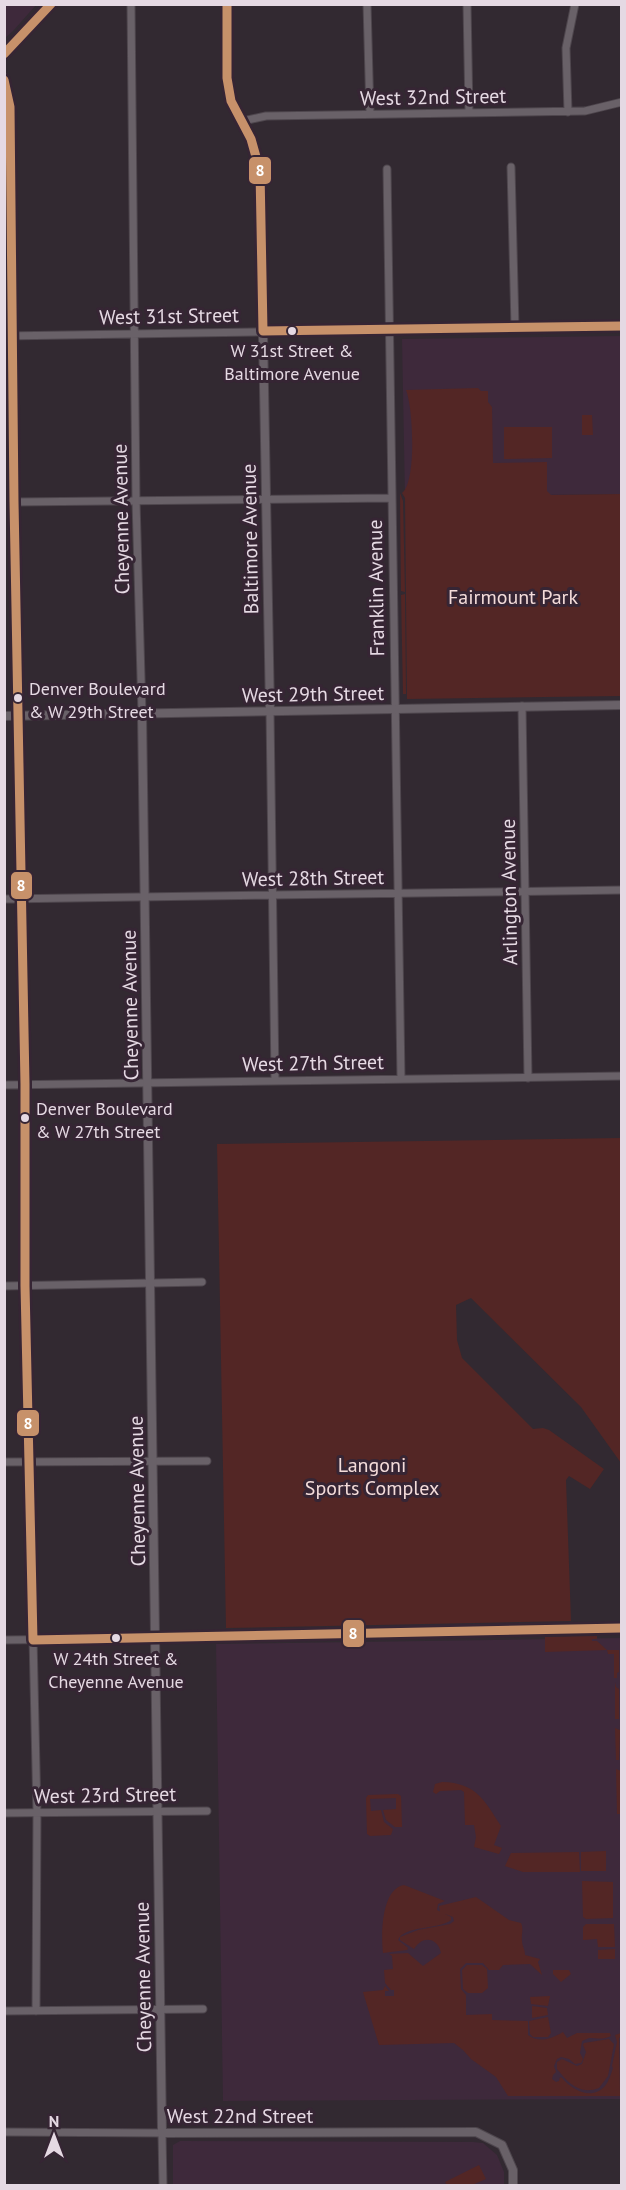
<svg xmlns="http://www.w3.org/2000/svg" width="626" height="2190" viewBox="0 0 626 2190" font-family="'PT Sans',sans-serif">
  <rect width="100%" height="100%" fill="#322931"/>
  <path fill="#3e293b" d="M5,4L36,5L13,31L5,38Z
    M621,336V494L405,497L402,339Z
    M621,1638V2099L223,2101L216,1644Z
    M180,2141L473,2142L483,2143L497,2155L504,2172V2186H173V2145Z"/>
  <path fill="#532625" d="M478,388L481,391H488V402L492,407L493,463L547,462V491L551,495L621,494V696L407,699L405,498L402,493C417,481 413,407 406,390Z
    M582,415H592L593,435H582Z
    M504,427H552V458L504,459Z
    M400,493L403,501L405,592L401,591Z
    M405,594L406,694H403L401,595Z
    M621,1138V1463L581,1407L471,1298L456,1305L457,1340L462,1358L533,1429L543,1428L549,1430L604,1469L590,1489L569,1476L566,1480L571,1621L226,1628L217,1144Z
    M597,1636V1639H592V1641H597L607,1650H619V1672L617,1673V1678H614V1654H608L607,1650L545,1652V1637Z
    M615,1682L616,1687L619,1689V1719H615Z
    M615,1728L620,1730L619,1760H616Z
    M616,1769L621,1771L620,1814H617Z
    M442,1782C477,1783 484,1800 501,1826L494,1845L502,1848L499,1854L474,1847L476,1837L474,1825H465L464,1792L461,1790L440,1791L436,1794L433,1792L435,1784Z
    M398,1794L401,1796L402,1827H395L386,1820L383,1810L396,1809V1798L370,1799L371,1811L381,1810L384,1822L393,1829L391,1835L370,1836L367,1834L366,1798L368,1795Z
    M606,1851V1871H581V1852Z
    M579,1852L580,1872H523L505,1866L511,1853Z
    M582,1881L613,1882V1918L586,1919L583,1917Z
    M404,1885L445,1901L438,1904L437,1910L451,1917V1920C439,1930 404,1925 398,1940L408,1948L407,1950L383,1953C381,1935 381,1889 404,1885Z
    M476,1897L509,1920L521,1923C524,1930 521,1934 522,1941C522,1946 525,1949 525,1955L540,1959L538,1962L542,1975L530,1964L503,1965L499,1970H489L483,1963H466L460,1969L461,1989L466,1995V2015L492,2014V2020L528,2021V2035C539,2044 553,2038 563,2032L567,2038L577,2033H610L611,2036C603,2040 597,2038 589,2038L582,2041L580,2053L583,2059L581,2063L575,2064L569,2059L561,2057L557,2059L554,2066L556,2072L553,2075L552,2079L556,2082L559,2081L560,2077L562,2078C572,2090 592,2101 605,2086C609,2081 611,2074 613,2068L612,2066L617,2042L615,2035L621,2033V2037L619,2038L620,2096H508L496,2077L471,2059L463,2050L454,2043L379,2045L363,1992L383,1990L385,1986L389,1991H385V1996H394V1990H391L385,1983L384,1970L393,1969L392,1956L389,1954L408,1953L423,1966L441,1953C438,1937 422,1935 414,1949L400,1940V1937L418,1930L450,1924L454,1921L453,1917L440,1912L439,1906Z
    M586,1924H614L615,1947H598L597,1939L583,1940V1927Z
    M615,1949V1959H598V1950Z
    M467,1965H482L487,1969L488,1988L482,1993H468L463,1989L462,1970Z
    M553,1970H569L571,1974L561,1982L553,1974Z
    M550,1996L548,2006L531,2004L530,1997Z
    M532,2006L547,2008L548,2015L532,2018Z
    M548,2017L551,2033L548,2037H533L530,2034L529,2021Z
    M609,2039L614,2044L608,2076L599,2088C580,2095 569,2084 557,2069V2062L562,2059L577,2066L582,2064L586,2052L583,2045L584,2043Z
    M479,2165L486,2179L472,2185H447L445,2182Z"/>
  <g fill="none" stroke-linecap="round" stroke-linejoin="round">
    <defs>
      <path id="minor" d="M131,4L136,501L142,713
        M367,4L370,114
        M467,4L469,113
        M4,54C22,38 34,19 52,4
        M4,77L10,107L14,502L25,1084V1286L37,1813L36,2011
        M568,112L566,48L575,4
        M243,121L266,116L585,111L622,102
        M511,167L515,327
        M387,169L401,1079
        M4,336L622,326
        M14,502L391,498
        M522,706L528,1078
        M270,711L275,1080
        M4,899L622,890
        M4,1085L622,1076
        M4,1286L202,1282
        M4,1462L207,1461
        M4,1640L155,1638
        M4,1813L207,1811
        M4,2011L203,2009
        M4,2132L162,2133L163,2186"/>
      <path id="tertiary" d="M227,4V78L231,101L243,121L251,139L260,171L270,711
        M142,713L162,2133L476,2132L502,2145L513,2170V2186
        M4,716L622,705
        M155,1638L622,1628"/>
    </defs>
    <use href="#minor" stroke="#4e464d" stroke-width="9"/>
    <use href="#tertiary" stroke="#4e464d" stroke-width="10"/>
    <use href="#minor" stroke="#696168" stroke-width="7"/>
    <use href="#tertiary" stroke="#696168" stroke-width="8"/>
    <defs>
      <path id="bus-1" d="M227,4V78L231,101L251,139L260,171L263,331L622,326
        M4,54L51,4
        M4,80L10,107L14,502L25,1084V1286L33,1640L622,1628"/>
    </defs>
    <use href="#bus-1" stroke="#362534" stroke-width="14"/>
    <use href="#bus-1" stroke="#c7916a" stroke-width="9"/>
  </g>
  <g fill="#e5d9e3" stroke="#362534" stroke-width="2">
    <circle cx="292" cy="331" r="5"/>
    <circle cx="18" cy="698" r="5"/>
    <circle cx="25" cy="1118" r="5"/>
    <circle cx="116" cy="1638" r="5"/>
  </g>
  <g text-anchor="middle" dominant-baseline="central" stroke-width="6" stroke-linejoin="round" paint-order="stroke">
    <g font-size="18" fill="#e5d9e3" stroke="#362534">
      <text x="292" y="350">W 31st Street &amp;<tspan x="292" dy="23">Baltimore Avenue</tspan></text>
      <text x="29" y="688" text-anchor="start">Denver Boulevard<tspan x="29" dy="23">&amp; W 29th Street</tspan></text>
      <text x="36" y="1108" text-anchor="start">Denver Boulevard<tspan x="36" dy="23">&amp; W 27th Street</tspan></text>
      <text x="116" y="1658">W 24th Street &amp;<tspan x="116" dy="23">Cheyenne Avenue</tspan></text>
    </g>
    <g font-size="20" fill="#e5d9e3" stroke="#362534">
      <text transform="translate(433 97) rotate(-1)">West 32nd Street</text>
      <text transform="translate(169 316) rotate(-1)">West 31st Street</text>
      <text transform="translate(121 519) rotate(-91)">Cheyenne Avenue</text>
      <text transform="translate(250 539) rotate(-91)">Baltimore Avenue</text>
      <text transform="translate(376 588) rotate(-91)">Franklin Avenue</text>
      <text transform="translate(313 694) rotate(-1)">West 29th Street</text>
      <text transform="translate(313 878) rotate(-1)">West 28th Street</text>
      <text transform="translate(509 892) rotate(-91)">Arlington Avenue</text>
      <text transform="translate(130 1005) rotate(-91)">Cheyenne Avenue</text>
      <text transform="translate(313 1063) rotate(-1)">West 27th Street</text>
      <text transform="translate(137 1491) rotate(-91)">Cheyenne Avenue</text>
      <text transform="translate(105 1795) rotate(-1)">West 23rd Street</text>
      <text transform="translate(143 1977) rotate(-91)">Cheyenne Avenue</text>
      <text x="240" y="2116">West 22nd Street</text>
    </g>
    <g font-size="20" fill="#f4dcda" stroke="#362534">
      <text x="513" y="597">Fairmount Park</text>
      <text x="372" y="1465">Langoni<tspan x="372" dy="23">Sports Complex</tspan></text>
    </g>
  </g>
  <g stroke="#362534" stroke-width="2">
    <rect x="248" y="156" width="24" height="29" rx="6" fill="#c7916a"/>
    <rect x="10" y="871" width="23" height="29" rx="6" fill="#c7916a"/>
    <rect x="16" y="1409" width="24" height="28" rx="6" fill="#c7916a"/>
    <rect x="342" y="1619" width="23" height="29" rx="6" fill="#c7916a"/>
  </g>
  <g font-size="16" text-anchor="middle" font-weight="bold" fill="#fff">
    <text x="260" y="176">8</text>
    <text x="21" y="891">8</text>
    <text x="28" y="1429">8</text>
    <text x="353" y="1639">8</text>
  </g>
  <rect width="626" height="2190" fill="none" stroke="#e5d9e3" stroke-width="12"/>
  <g transform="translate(54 2136)" stroke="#362534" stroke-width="4.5" paint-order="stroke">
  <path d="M0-4.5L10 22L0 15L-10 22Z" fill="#e5d9e3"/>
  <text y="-9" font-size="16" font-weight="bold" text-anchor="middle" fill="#e5d9e3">N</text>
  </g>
</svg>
